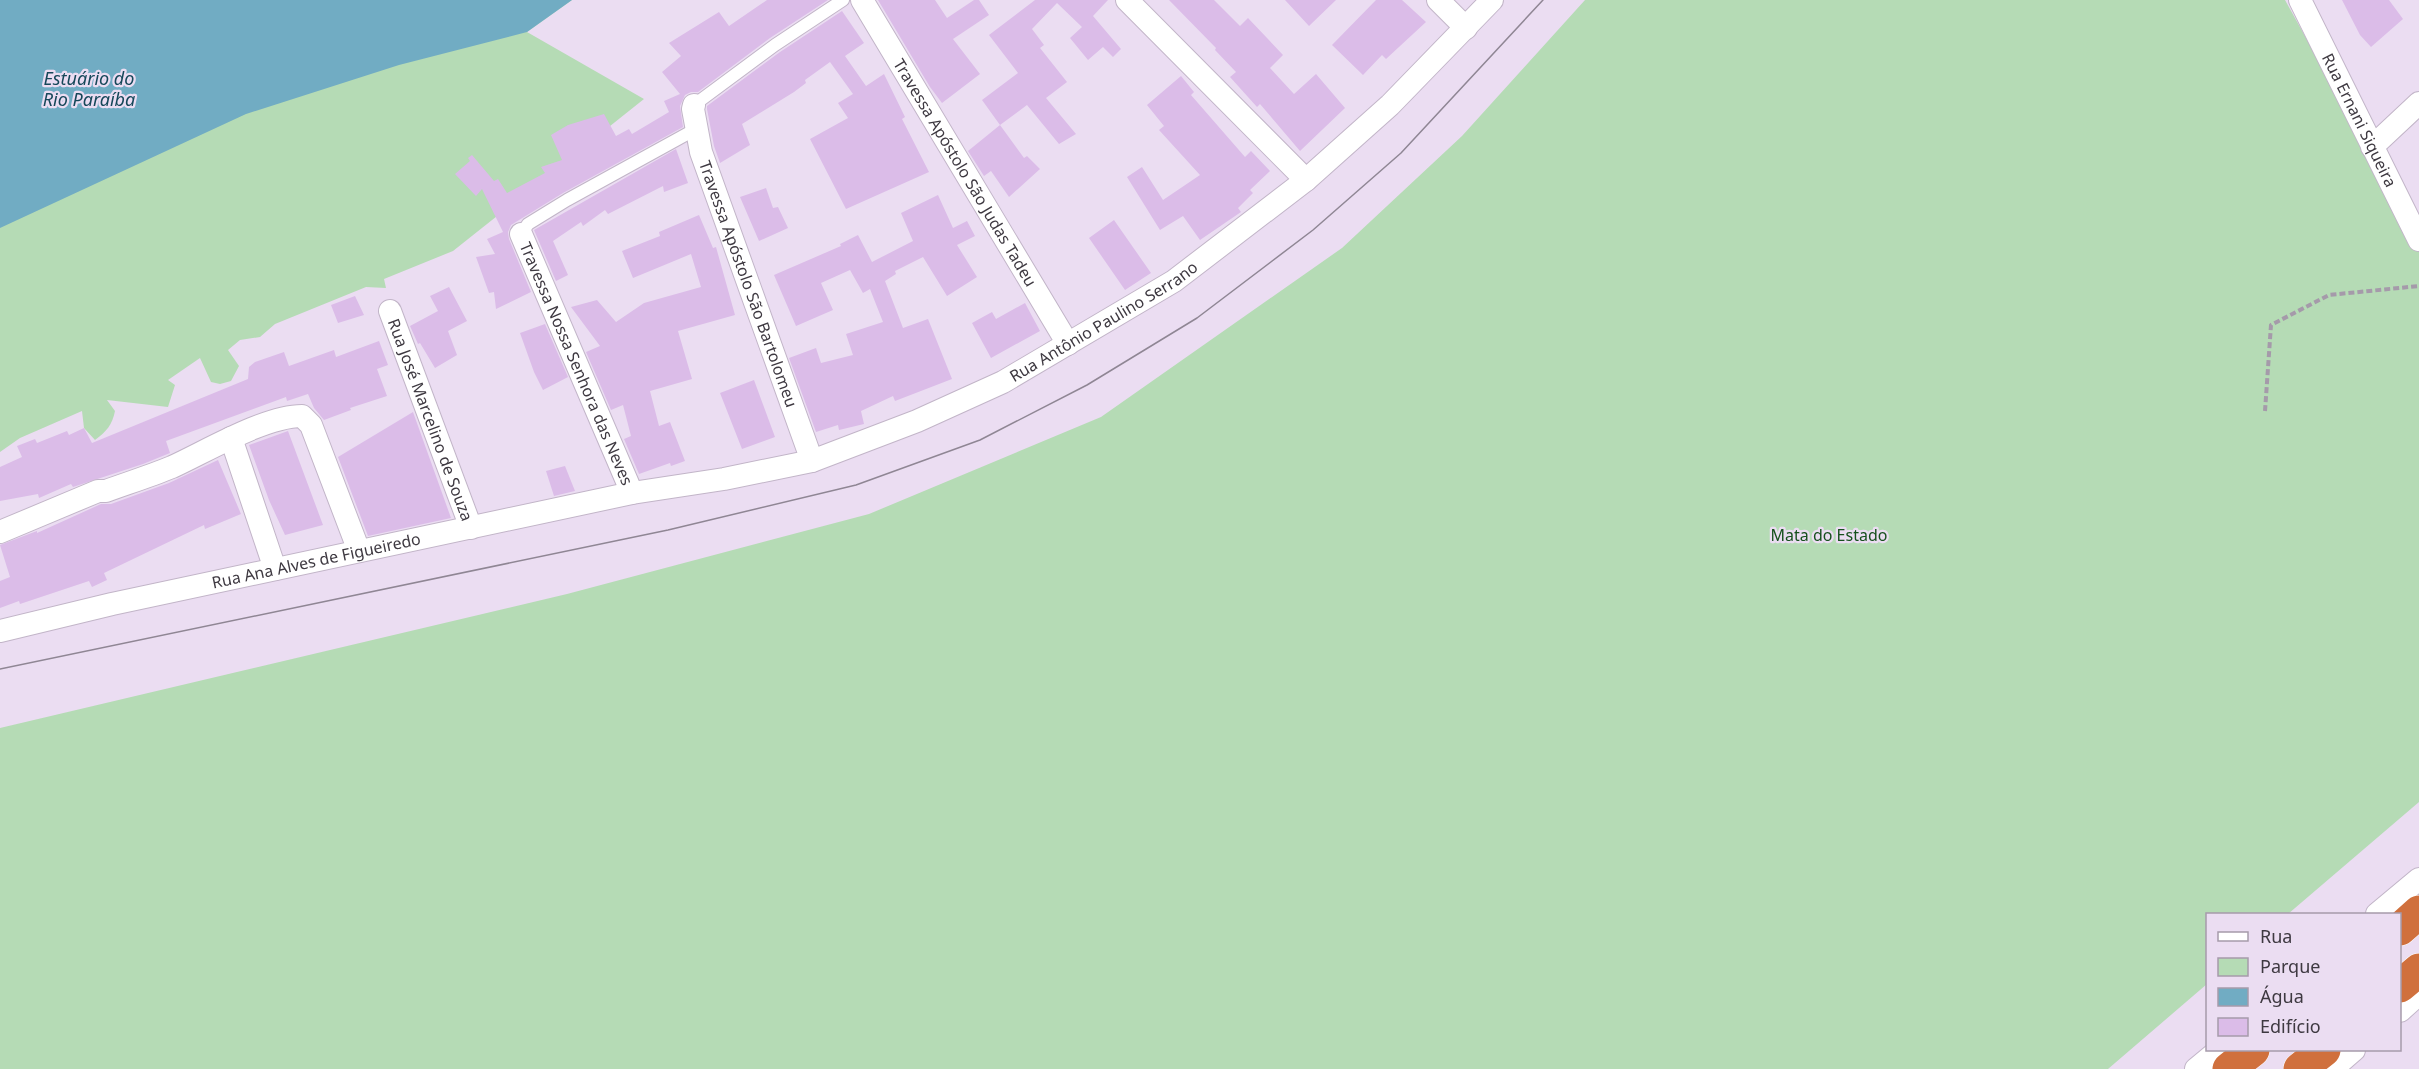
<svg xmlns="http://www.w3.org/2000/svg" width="2419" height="1069" viewBox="0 0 2419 1069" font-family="'Noto Sans',sans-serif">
  <rect width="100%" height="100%" fill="#ebddf2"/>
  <path fill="#b5dbb5" d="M0,0H572L527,32L644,99L453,251L384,279L386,288L366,287L275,324L260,337L240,340L228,350L239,366L231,381L220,384L211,382L200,358L168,380L175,385L168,407L107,400L115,411C112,425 107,431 95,440L84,428L82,411L20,438L0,452Z
    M1585,0H2285L2419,243V802L2288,914H2208L2207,984L2108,1069H0V728L567,594L869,514L1101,417L1342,248L1462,136Z"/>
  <path fill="#71acc3" d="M0,0H572L527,32L399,65L246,114L0,228Z"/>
  <path fill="#dbbce8" d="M767,0H828L770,38L698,92H691L685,95L680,106L683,127L563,193L511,225L508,232L509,239L531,292L496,309L494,292L489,293L476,257L495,254L487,239L503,232L482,189L476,196L455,174L470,161L468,158L472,155L494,181L498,179L507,193L545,173L541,167L562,160L551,135L568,125L604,114L616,136L629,129L632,134L669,112L664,101L680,94L662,72L681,56L669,43L719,12L729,26Z
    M878,0H935L947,18L974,0H979L989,15L953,39L980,74L942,103L930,87Z
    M1035,0H1108L1093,16L1121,49L1113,57L1103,47L1088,60L1070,38L1082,27L1057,3L1032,29L1044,45L1040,48L1067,82L1046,98L1076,134L1059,144L1027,105L1000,125L982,100L1018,73L989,35Z
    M1169,0H1214L1240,26L1248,18L1283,55L1270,68L1294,94L1316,74L1345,108L1300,151L1260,104L1257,107L1230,77L1236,72L1215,50L1216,48Z
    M1285,0H1336L1309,26Z
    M1376,0H1402L1426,22L1386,59L1382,55L1363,75L1332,45Z
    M2342,0H2389L2403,19L2371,47L2360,35Z
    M842,11L864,43L845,56L866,86L884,74L905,117L902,119L929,172L846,209L810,139L848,118L838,103L853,94L830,62L805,80L806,83L794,92L742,124L750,145L720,163L714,146L707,109V106L780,52Z
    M1181,76L1194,92L1191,95L1245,157L1251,151L1270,171L1250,190L1253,193L1238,208L1241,212L1200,240L1183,216L1160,230L1127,177L1142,167L1163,200L1200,175L1159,130L1164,126L1147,105Z
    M1000,125L1024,158L1027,156L1040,169L1009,197L991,171L984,176L968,151Z
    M676,149L688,183L664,192L663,186L608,214L605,210L583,226L581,222L553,241L568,275L556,281L534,230Z
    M766,188L773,208L778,207L788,228L759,241L740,197Z
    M938,195L953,228L967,221L975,236L957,245L977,277L947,296L923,257L895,271L896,274L885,281L903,328L928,319L952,379L895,401L893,396L861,411L864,424L839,430L838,425L816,432L789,358L816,348L821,363L853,355L846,334L883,322L870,289L863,293L850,270L821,283L833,310L796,326L774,275L841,246L840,244L858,235L872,262L913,241L901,213Z
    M699,215L713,248L716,247L735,315L678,331L692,379L650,391L659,426L670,422L685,461L671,466L670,463L639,474L624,439L631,436L623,405L611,410L586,352L600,346L571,307L597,300L616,322L644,303L701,287L691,254L633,278L622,251L660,236L659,232Z
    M1114,220L1151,273L1125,290L1089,238Z
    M449,287L467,321L448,331L457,355L435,368L420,343L418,344L410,326L438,311L430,296Z
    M355,296L364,315L338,323L331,305Z
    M1025,303L1040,331L991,358L972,323L992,312L996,319Z
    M545,324L568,377L543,390L534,372L520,333Z
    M379,341L388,365L377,369L387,396L350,408L351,410L324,420L314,408L308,394L287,401L286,397L166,441L170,453L143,464L73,487L71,484L39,498L38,494L0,501V467L22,457L17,446L35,439L37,443L67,431L69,435L84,428L92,443L248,379L249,367L255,362L284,352L289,366L334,350L336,357Z
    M754,380L775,437L742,449L720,393Z
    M413,412L451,518L368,536L338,457Z
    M288,431L323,525L285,535L269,500L249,445Z
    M218,460L241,514L205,529L204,525L104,573L107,580L92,587L89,581L20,604L19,601L0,608V581L10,577L0,545L37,531V533L101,504H111L169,483Z
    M565,466L575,491L554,496L546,471Z"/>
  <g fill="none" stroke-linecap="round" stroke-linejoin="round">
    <defs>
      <path id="lane" d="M694,105L775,45L843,0
        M521,234L528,224L567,200L696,129"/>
      <g id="street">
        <path id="s1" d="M862,0L1068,344"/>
        <path d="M1127,0L1306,180"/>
        <path d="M1438,0L1466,28"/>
        <path id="s2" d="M2300,0L2419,240"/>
        <path id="s3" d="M694,105L693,109L701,152L812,461"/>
        <path d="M2372,147L2419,103"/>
        <path id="s4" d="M521,234L632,493"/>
        <path id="s5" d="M390,311L471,528"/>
        <path d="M231,438L275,569"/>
        <path d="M0,532L98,491H106C128,483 150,476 172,467C207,451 265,416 302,416L311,425L359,551"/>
        <path id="s6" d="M0,631L112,604L632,493L724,479L812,461L917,421L1003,382L1174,281L1306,180L1390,105L1492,0"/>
        <path d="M2377,914L2419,879"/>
        <path d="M2400,1011L2419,994"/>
        <path d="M2196,1069L2219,1050"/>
        <path d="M2332,1069L2354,1050"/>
      </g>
      <path id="highway" d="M2400,929L2419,912
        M2400,986L2419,970
        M2229,1069L2253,1050
        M2300,1069L2324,1050"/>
    </defs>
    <use href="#lane" stroke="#c2b5c8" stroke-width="14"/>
    <use href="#street" stroke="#c2b5c8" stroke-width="24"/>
    <use href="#highway" stroke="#fff" stroke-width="34"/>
    <path stroke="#a59aaa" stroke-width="4" stroke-dasharray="6 3" stroke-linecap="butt" d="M2265,411L2271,325L2329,295L2419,286"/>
    <use href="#lane" stroke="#fff" stroke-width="12"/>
    <use href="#street" stroke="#fff" stroke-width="22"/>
    <use href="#highway" stroke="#d0703d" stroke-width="33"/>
    <path stroke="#8f8694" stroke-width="1.5" d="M0,669L668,530L856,485L980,440L1087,385L1197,318L1313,230L1401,153L1543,0"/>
  </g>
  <g text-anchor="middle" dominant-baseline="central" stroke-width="4.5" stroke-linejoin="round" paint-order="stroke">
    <g font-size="16" fill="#3e3941" stroke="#ebddf2">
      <text stroke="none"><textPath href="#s2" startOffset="134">Rua Ernani Siqueira</textPath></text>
      <text stroke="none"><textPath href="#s1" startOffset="201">Travessa Apóstolo São Judas Tadeu</textPath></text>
      <text stroke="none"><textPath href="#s3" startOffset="188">Travessa Apóstolo São Bartolomeu</textPath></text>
      <text stroke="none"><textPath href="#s6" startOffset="1154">Rua Antônio Paulino Serrano</textPath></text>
      <text stroke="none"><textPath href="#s4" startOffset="141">Travessa Nossa Senhora das Neves</textPath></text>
      <text stroke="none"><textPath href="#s5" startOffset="116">Rua José Marcelino de Souza</textPath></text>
      <text stroke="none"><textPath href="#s6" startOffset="324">Rua Ana Alves de Figueiredo</textPath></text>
    </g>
    <g font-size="16" fill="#16501d" stroke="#ebddf2">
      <text x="1829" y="535">Mata do Estado</text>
    </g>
    <g font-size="18" font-style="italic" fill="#154759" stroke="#ebddf2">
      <text x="89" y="78">Estuário do<tspan x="89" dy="21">Rio Paraíba</tspan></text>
    </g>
  </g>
  <rect x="2206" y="913" width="195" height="138" fill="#ebddf2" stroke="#a69bab" stroke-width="1.5"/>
  <rect x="2218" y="932" width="30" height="9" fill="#ffffff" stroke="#a69bab" stroke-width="1.5"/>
  <text x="2260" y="943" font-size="18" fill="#3e3941">Rua</text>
  <rect x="2218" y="958" width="30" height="18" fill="#b5dbb5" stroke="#a69bab" stroke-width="1.5"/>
  <text x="2260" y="973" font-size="18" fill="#3e3941">Parque</text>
  <rect x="2218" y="988" width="30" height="18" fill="#71acc3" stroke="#a69bab" stroke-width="1.5"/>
  <text x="2260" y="1003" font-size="18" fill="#3e3941">Água</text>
  <rect x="2218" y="1018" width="30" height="18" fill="#dbbce8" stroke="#a69bab" stroke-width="1.5"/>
  <text x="2260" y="1033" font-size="18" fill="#3e3941">Edifício</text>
</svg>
